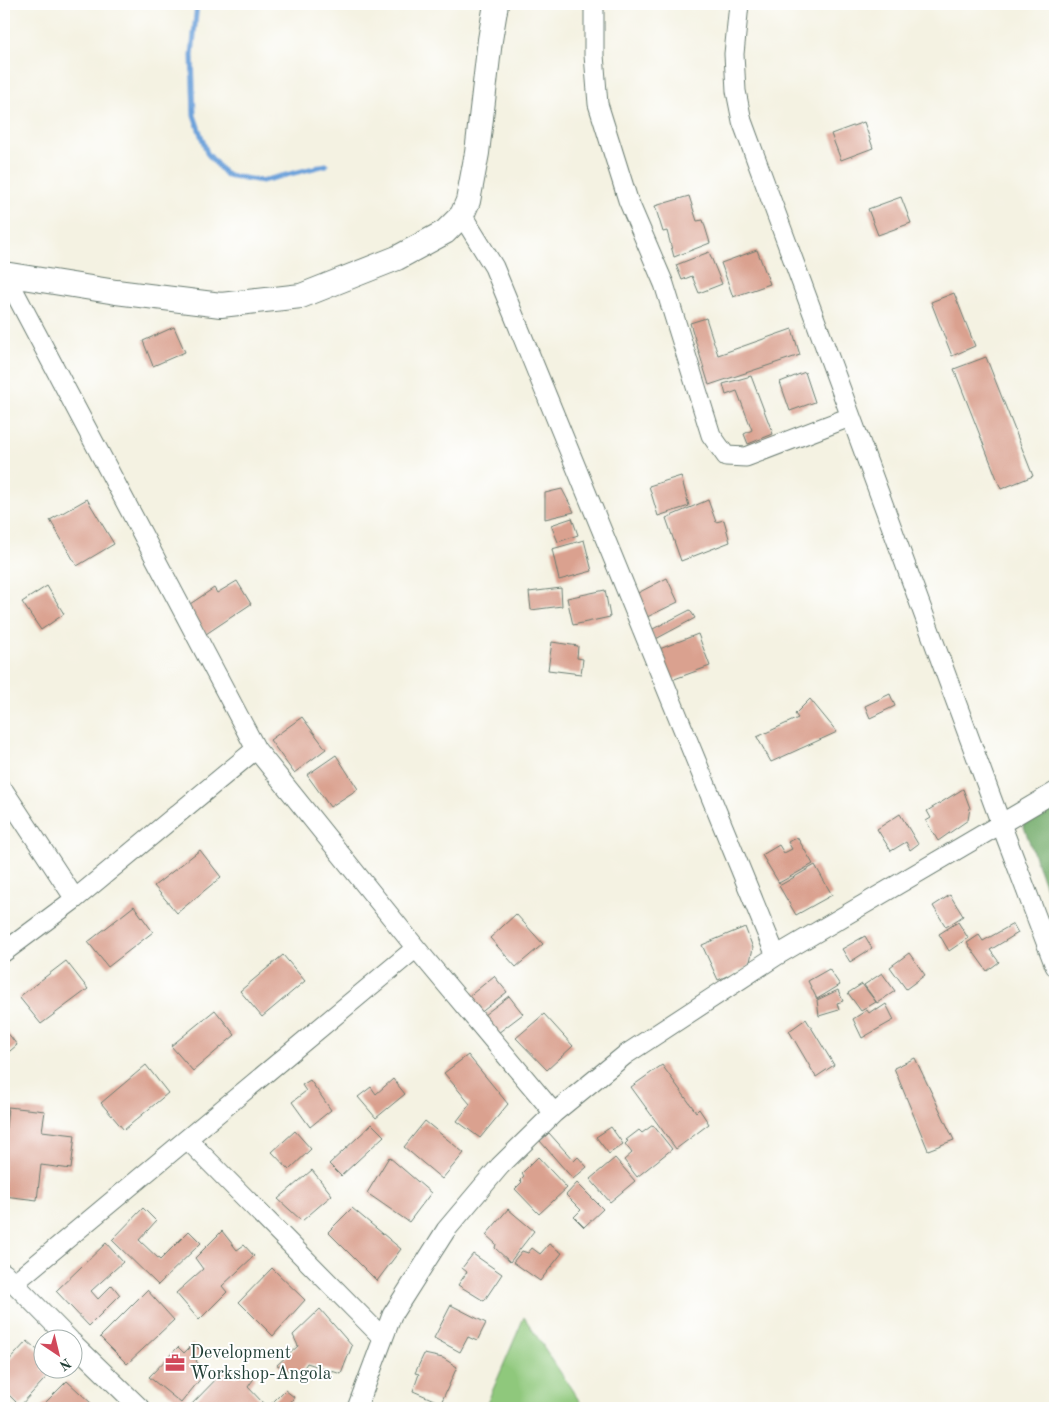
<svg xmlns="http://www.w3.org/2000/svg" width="1059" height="1412" viewBox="0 0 1059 1412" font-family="'Old Standard TT',serif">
  <rect width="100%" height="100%" fill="#fff"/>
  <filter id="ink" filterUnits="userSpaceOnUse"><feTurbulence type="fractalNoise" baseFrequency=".02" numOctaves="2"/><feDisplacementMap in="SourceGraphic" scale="10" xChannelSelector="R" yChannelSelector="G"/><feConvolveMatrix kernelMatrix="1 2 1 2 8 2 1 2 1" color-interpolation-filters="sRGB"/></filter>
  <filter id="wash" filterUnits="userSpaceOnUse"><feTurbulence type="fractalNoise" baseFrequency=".0096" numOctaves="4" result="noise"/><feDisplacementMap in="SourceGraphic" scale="20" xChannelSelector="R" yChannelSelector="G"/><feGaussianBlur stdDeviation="1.12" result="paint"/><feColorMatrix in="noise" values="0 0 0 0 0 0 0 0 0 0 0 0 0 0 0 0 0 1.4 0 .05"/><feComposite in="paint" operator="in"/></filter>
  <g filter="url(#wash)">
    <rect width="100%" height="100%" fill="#f4f2e2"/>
    <path fill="#8fc87b" stroke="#578258" d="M524,1317L584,1408H485Z"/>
    <path fill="#73ac6b" stroke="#497450" d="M1055,792V913L1019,813Z"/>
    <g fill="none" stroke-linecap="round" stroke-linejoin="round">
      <path stroke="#6da2da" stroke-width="5" d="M197,4L192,55L194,115L207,153L226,175L262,181L326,165"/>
    </g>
    <g id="blocks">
      <path fill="#daa18f" d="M864,122L873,148L841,160L831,134Z
        M689,196L697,221L703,220L710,243L674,257L667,231L663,232L655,206Z
        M901,197L911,223L878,235L868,209Z
        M757,250L770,284L733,297L721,263Z
        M709,252L722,284L699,293L692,276L682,280L676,265Z
        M954,293L975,346L952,356L931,302Z
        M706,318L718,355L792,329L800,355L709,385L690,323Z
        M174,327L185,352L153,366L143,341Z
        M986,357L1033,476L1001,489L954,369Z
        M805,372L815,402L790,411L780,382Z
        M751,376L773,434L748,444L744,434L752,430L737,391L726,395L723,384Z
        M681,476L689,506L658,516L649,486Z
        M562,489L574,512L545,519V493Z
        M87,499L114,544L77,566L50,520Z
        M708,500L716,522L724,520L730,542L681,561L666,518Z
        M572,518L578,535L558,542L551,525Z
        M584,540L592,571L559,580L552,549Z
        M667,578L678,602L643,619L634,595Z
        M237,581L251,604L206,634L187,606L214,588L217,593Z
        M47,586L64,614L41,630L22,602Z
        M561,588L562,606L531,610L529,592Z
        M605,590L610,617L573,625L567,598Z
        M690,610L695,618L654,640L649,631Z
        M698,634L710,666L669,681L657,650Z
        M552,642L578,646L577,658L583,659L581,674L548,670Z
        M890,694L895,706L870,718L865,706Z
        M810,699L837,732L771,762L757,737L798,718L795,714Z
        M302,717L326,749L294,773L270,740Z
        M336,755L358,789L330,807L307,775Z
        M963,789L970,808L968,820L938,841L926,821L931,818L927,811Z
        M900,814L918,844L910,850L906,842L891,851L877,829Z
        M797,837L813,864L779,883L762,855L779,845L784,853L792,849L788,842Z
        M200,850L221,877L177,913L154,886Z
        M815,865L832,895L796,915L779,886Z
        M950,895L963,916L946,927L933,906Z
        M134,906L153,932L108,967L88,942Z
        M516,914L543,944L516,967L490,938Z
        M958,922L968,938L949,951L939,934Z
        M1013,924L1018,933L990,950L999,962L987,971L967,943L979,935L983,941Z
        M745,927L753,948L749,966L718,980L702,945Z
        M865,936L872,948L850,962L842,949Z
        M909,953L925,975L906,989L890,967Z
        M283,955L305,981L262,1017L240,991Z
        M66,961L88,989L41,1024L19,997Z
        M829,969L840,985L817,999L808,981Z
        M882,973L895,991L877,1003L864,985Z
        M494,976L507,992L479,1014L467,998Z
        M862,984L876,1002L861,1011L848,993Z
        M838,990L843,1001L837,1003L839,1010L819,1016L817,1000Z
        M509,996L523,1014L498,1033L484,1015Z
        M886,1004L894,1020L862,1038L853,1019L867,1010L869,1013L876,1008L877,1010Z
        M215,1010L235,1035L193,1071L171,1046Z
        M544,1014L573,1046L547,1070L516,1038Z
        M806,1019L834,1065L816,1077L789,1031Z
        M4,1028L17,1045L4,1056Z
        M468,1055L508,1104L480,1138L457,1121L470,1104L444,1073Z
        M915,1058L954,1140L928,1150L894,1068Z
        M146,1065L168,1093L124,1130L101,1103Z
        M662,1065L696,1112L699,1109L709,1124L676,1149L631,1087Z
        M393,1079L405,1094L376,1118L358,1097L371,1087L376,1094Z
        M310,1080L331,1110L310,1127L292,1102L306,1091L302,1085Z
        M8,1107L45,1111L42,1131L75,1135L71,1169L41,1165L37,1200L4,1196V1148Z
        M425,1121L464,1153L442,1179L404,1147Z
        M372,1124L384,1136L341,1176L329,1164Z
        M653,1125L672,1149L637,1177L624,1160L632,1153L625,1144L628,1141L626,1140L639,1130L642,1133Z
        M611,1127L623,1144L609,1154L596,1137Z
        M295,1131L311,1149L289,1170L272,1152Z
        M549,1133L574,1161L578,1157L587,1167L573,1179L540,1141Z
        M389,1157L431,1193L409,1222L367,1193Z
        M538,1157L567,1188L539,1214L515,1189L522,1182L520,1180L524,1176L522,1173Z
        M615,1158L635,1181L610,1202L590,1179Z
        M312,1170L332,1195L302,1221L278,1199Z
        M577,1183L603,1209L584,1227L574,1217L581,1210L566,1195Z
        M143,1208L156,1221L139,1240L160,1260L189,1231L201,1243L158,1285L112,1240Z
        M352,1208L401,1249L377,1281L328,1232Z
        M508,1209L534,1231L510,1262L495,1248L496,1244L486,1235Z
        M222,1231L237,1250L244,1245L254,1256L222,1286L227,1292L199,1320L176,1293L203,1269L195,1258Z
        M106,1243L123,1262L91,1291L98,1299L112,1285L120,1295L89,1326L56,1291Z
        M549,1244L562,1253L540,1281L513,1262L522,1251L528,1253L532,1248L540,1254Z
        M473,1254L502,1274L484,1301L458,1285L467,1272L462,1268Z
        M272,1268L305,1300L273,1336L239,1302Z
        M147,1290L174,1320L127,1364L100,1337Z
        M451,1305L486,1323L477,1341L468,1337L460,1352L434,1338Z
        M320,1309L352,1346L341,1374L307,1363L299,1375L277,1365L298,1346L293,1335Z
        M27,1341L42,1354V1370H53L20,1406L4,1390V1366Z
        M193,1344L203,1352L196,1361L206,1372L181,1403L149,1377L178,1347L184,1353Z
        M424,1354L443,1358L457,1367L441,1403L413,1391L419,1374L415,1373Z
        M245,1368L255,1377L248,1387L263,1403L258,1408H188L226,1369L236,1377Z
        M67,1381L92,1404L88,1408H40Z
        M285,1390L294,1397L288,1407L289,1408H267Z"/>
    </g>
  </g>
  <g filter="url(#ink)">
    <use href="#blocks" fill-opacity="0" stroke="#6a7c71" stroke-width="1"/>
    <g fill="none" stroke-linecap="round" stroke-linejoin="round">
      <defs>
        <path id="minor" d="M594,4V55L598,104L628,200L664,284L711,435L726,456L746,457L850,417
          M739,4L734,54L736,91L742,121L1001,824L1055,966
          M462,215L494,267L776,956
          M5,274L256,749L416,948L554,1113
          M4,791L75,899
          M4,952L75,899L256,749
          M187,1139L383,1338
          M4,1273L70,1340
          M14,1283L416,948
          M72,1342L140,1408
          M357,1408L392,1315L446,1230L500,1166L554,1113L625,1055L776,956L1055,792"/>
        <path id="tertiary" d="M4,274L116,292L221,305L301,296L397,258L445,232L462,215L468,201L477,153L490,40L496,4"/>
      </defs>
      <use href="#minor" stroke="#6a7c71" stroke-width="21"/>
      <use href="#tertiary" stroke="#6a7c71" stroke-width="26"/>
      <use href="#minor" stroke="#fff" stroke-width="19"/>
      <use href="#tertiary" stroke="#fff" stroke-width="24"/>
    </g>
  </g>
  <defs>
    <symbol id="office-bare" viewBox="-9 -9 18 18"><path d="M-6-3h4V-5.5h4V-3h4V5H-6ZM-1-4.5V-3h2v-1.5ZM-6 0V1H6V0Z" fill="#d1495b" stroke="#fff" stroke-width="2.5" paint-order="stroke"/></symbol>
  </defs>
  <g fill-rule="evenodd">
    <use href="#office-bare" x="161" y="1349" width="28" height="28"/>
  </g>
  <g text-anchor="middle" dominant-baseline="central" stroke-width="4" stroke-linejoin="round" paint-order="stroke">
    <g font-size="18" fill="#1f3d34" stroke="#fff" text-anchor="start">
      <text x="190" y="1353">Development<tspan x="190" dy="21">Workshop-Angola</tspan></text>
    </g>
  </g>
  <rect width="1059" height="1412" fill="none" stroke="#fff" stroke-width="20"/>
  <g transform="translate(58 1354) rotate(145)"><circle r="24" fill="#ffffff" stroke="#a5b1ae"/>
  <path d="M0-4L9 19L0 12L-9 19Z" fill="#d1495b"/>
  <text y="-8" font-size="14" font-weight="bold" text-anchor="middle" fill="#1f3d34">N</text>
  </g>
</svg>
